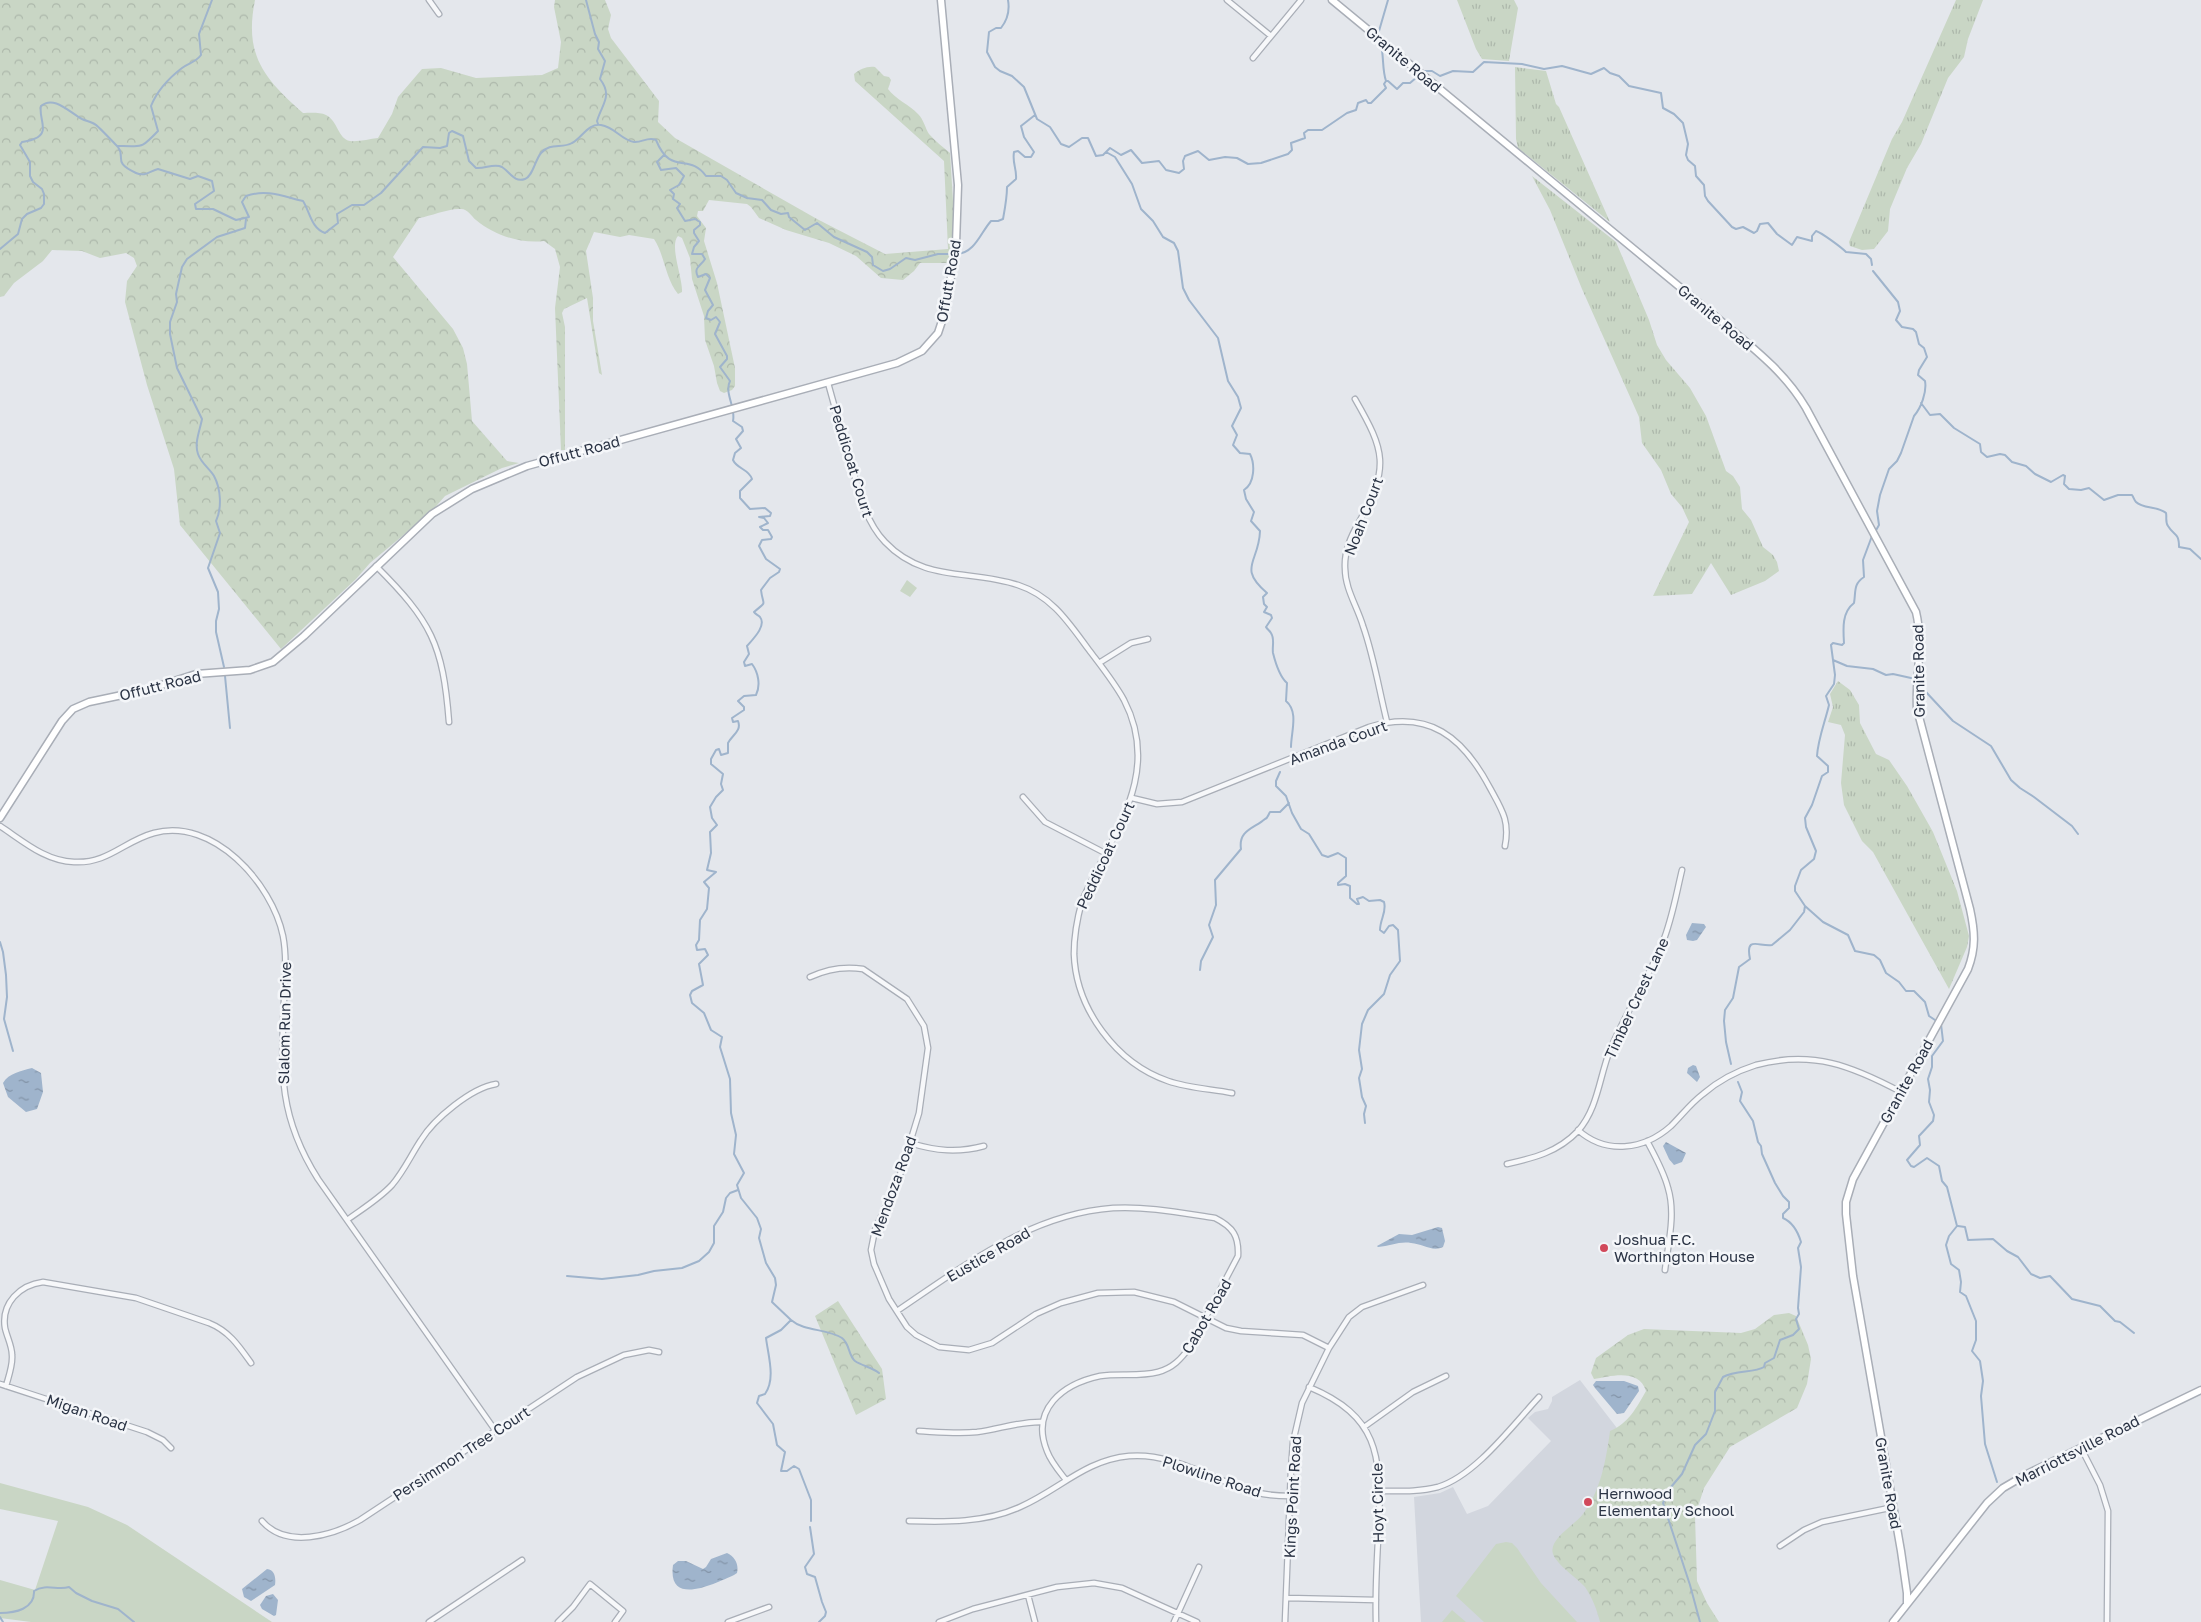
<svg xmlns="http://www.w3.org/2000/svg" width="2201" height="1622" viewBox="0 0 2201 1622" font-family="'Golos Text',sans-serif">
  <defs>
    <pattern id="grass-tufts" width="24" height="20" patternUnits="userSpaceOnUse" patternTransform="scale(1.25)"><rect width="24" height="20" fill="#c9d6c5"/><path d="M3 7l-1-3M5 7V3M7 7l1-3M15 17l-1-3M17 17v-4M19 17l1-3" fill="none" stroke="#adb8ab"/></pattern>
    <pattern id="forest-crowns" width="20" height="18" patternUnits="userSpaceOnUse" patternTransform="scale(1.25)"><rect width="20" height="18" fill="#c9d6c5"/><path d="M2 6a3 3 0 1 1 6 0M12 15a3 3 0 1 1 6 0" fill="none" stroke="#adb8ab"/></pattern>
    <pattern id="water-ripples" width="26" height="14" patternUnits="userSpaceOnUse" patternTransform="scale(1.25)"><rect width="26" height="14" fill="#9fb4cc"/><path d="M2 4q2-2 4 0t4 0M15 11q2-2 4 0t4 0" fill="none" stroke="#8293a7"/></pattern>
  </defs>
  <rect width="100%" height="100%" fill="#e4e7ec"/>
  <path fill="#d2d6de" d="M1580,1380L1620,1432L1619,1622H1421L1414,1497L1440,1493L1453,1487L1467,1514L1488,1506L1551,1441L1528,1418L1535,1412L1548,1409L1552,1401V1397Z"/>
  <path fill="url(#grass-tufts)" d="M1457,0H1514L1518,8L1509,61L1482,59L1476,49Z
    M1956,0H1983L1968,39L1964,57L1948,78L1921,144L1907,168L1890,209L1888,231L1874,249L1862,250L1850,246L1849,242L1892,139L1902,122Z
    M1515,67L1546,71L1556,104L1559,107L1610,222L1518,148L1516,139Z
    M1532,176L1616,242L1649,320L1657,345L1666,360L1690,388L1706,416L1726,471L1733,476L1740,487L1742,509L1751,520L1763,547L1773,555L1777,562L1779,571L1765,581L1731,595L1711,563L1692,594L1653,596L1689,522L1682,507L1671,494L1661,470L1642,443L1639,417L1582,289L1550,210Z
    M1838,681L1850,690L1859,705L1860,723L1876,754L1889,760L1907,786L1933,832L1957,891L1969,936L1967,947L1949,989L1873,852L1862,841L1844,805L1841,783L1845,735L1841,725L1828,722L1833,707L1830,694Z"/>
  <path fill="url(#forest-crowns)" d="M0,0H255C244,54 263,78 303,113C309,113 320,112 326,115C338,121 338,139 350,141C359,142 369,139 378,138L392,114L398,97L422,69L441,68L476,78L542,75L558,68L561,42L554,7L555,0H605L611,15L608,29L611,38L659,101L658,122L675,138L817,219L885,254L948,249L944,161L855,81L854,74C860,69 867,66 875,67L884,76L889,77L891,80L888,89C895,99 910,105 918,114C924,120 925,128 929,134C935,141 943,147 950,153L954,217L949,263H920L914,271L903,280L881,278L856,256L829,243L786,230L759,218L751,207L747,204L709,200L703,211H698L697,216L706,228L704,241L717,283L735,368V386L732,390L724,393L720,391L717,383L714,366L705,340L704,316L692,279L690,258L682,238L678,236C669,246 683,278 682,292L678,294C665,278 665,256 654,239L629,235L620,237L594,232L586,251L593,298V321L602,375L599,373L587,298L564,309L562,313L565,327V450H561L555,308L560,267L555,249L544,241C520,244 494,235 476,220C471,216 468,209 461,209C449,208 431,216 419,218L393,257L453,329L463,348L467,364L472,421L507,461L519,463L502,468L445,496L431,512L370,563L356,579L281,649L180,525L174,469L147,385L125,302L127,281L137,266L134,258L126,253L100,258L82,251L52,250L43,261L14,283L4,296L0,297Z
    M838,1301L882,1369L886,1399L856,1415L815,1316Z
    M1789,1313L1796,1316L1808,1345L1811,1359L1807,1384L1797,1408L1730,1447L1704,1488L1695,1516L1697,1581L1707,1603L1719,1622H1600C1597,1610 1592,1597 1585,1587C1577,1578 1557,1565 1553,1554C1548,1539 1575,1525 1583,1514C1601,1490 1606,1460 1610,1431C1628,1424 1637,1407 1646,1391C1639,1368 1611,1376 1594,1379L1591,1373L1596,1358L1628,1335L1644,1329L1741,1333L1755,1329L1774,1315Z"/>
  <path fill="#c9d6c5" d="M907,580L917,588L910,597L900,591Z
    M0,1483L88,1507L127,1525L272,1622H31L0,1618V1580L35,1590L58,1521L0,1509Z
    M1506,1542L1512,1543L1517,1548L1541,1583L1577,1622H1484L1456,1596L1496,1544Z
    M1452,1610L1466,1622H1442Z"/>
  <path fill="url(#water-ripples)" d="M1692,923L1704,924L1706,927L1697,940L1693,941L1687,940L1686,935Z
    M1693,1065L1696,1066L1700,1077L1697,1082L1687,1073L1688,1068Z
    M32,1068L41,1073L43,1092L37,1109L26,1112L8,1097L3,1083C9,1073 21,1071 32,1068Z
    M1666,1142L1686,1153L1682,1162L1674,1165L1669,1159L1663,1146Z
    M1438,1227L1442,1228L1445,1241L1443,1247C1432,1252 1423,1244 1411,1243C1400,1241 1390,1246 1378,1247L1377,1246L1399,1234L1412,1235Z
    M1596,1381H1624L1638,1386L1639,1391L1624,1413L1617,1414L1595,1388L1593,1385Z
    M727,1553C735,1557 739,1564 737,1573L734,1575C716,1583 667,1608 673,1565L678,1561H686L703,1569L706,1567L711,1559Z
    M267,1569C275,1570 276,1578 275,1585L251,1601L244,1597L242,1589Z
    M273,1594L278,1600L276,1615L274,1616L262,1609L260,1605L266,1596Z"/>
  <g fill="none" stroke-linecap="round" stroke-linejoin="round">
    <path stroke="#9fb4cc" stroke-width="2" d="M586,0L595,34L599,42L598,49L605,61L600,79C613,96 602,104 597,121L598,124
      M1008,0C1010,11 1008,19 1001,28H996L989,32L987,52L995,67L1000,71L1012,76L1024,87L1037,119L1050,127L1061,144L1069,147L1082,138H1088L1096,156L1103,155L1110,148L1121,155L1131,150L1142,163L1159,161L1166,170L1179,173L1184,169L1183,161L1185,156L1198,151L1209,160L1225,157L1237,158L1248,164L1261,163L1288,154L1292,150L1291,143L1305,138L1304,133L1308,130H1322L1347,113L1356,110L1358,103L1366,100L1368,103H1371L1386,88L1384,84L1386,81C1382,69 1384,57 1381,45
      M1379,31L1388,0
      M1386,81H1388L1397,89L1403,83H1410L1424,71H1432L1440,76L1453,71L1473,72L1484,62L1522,64L1544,69L1562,66L1591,74L1604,68L1610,73L1619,76L1629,86L1661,93L1663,108L1674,114L1683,123L1688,144L1686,155L1688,160L1695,166L1696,176L1704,185L1705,196L1708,201L1732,227L1736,229L1743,227L1754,233L1757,231L1760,224L1768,223L1777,234L1792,245L1797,237L1812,241V236L1816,231C1822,233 1841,247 1846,252L1866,254L1871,259L1872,265
      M118,146C142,145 138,152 158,131L151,106C157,91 169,78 182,68C189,63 196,62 201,55L199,34L212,0
      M1106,152L1115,157L1132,184L1141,209L1153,221L1163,237L1174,243L1178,251L1183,288L1189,300L1218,338L1228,381L1238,397L1241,408L1232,426L1237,435L1233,445L1240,453L1250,454C1255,464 1255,483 1244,490L1246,499L1254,512L1251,521L1260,531C1259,563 1237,567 1267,593L1263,597L1264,604L1267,607L1264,612L1271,615L1272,618L1266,627C1267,629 1270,631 1271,633C1275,639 1272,646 1273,653C1275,661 1280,677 1287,683L1286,701C1299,712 1291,732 1291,747
      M664,155L657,162L661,170L676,168L684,176L679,185L670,190L674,194L673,199L680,204L677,208L685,221L695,219L700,222V225L694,230V233L699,241L694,247L692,254H702L705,259C701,266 693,267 698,277L706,274L710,278L705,290L713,305L708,311L706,318L711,320L716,317L720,322L715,334L727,356V359L720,367L730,381C724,393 736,407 733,421L742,427L743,431L736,439L741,448L735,453L733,460C737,469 749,469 752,479L740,491V498L750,509L765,508L771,513L770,516L759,517L764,518L768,523L760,527L763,530H768L772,537L771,539L762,540L759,546L766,559L780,569L779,572L770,578L761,590C763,607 768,600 754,612C755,614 758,615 760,617C767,626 752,640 747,646L749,654L744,662L745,666L752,664C758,672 761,685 756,695L744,696L738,701L744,707V710L732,718L733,722L738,721C742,731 732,735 728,743V753L721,755L719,749L716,750L711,759V764L723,774L721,784L723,790L716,797L710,807L712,818L717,825L710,832L711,853L707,870L716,872L704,882L709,888L707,909L700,920L699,940L696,945L697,950L705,949L708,955L699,964L703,985L692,991L690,995L692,1003L704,1013L711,1030L722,1037L720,1047L730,1079L731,1113L736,1135L734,1154L744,1173L737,1185L741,1198L757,1218L761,1229L759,1238L766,1263L775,1278L776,1285L772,1302L791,1320L781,1330L766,1338C768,1355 776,1379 765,1394L759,1396L757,1403L773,1424L777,1445L785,1452L781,1471H787L794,1466L799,1469L811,1500V1521
      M0,249L18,234L22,219L27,214L41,208L44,204V194L42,189L33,182L30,176V162L20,145L22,142C26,141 30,141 34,139C51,133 38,118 41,106C54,95 69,112 82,119C86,121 92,122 96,125C98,126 115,144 118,147C126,158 112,162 136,173C145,177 150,171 158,169L190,179L198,176L212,181L214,191L195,204L196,209H213L236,220L249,217L242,202L246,196C266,189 282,196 303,201C310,212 311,228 325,233L338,223L337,214L352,205H364L381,193L423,147L440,148L447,146L449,133L452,131L463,136L469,161L476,168C485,169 494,163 502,167C510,172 514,183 525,179C533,176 535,160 541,153C550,142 562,149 572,143C582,138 588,123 601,125C615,127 621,140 634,142C642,143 648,136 656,140C671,177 689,152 706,176H721L727,180L736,193L747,198L762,200L771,210L781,214L788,213L789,217L805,230L817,223L834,237L867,252L872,257L873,265L883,271L890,269L906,258L915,260L938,254H952
      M957,254C975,253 981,232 991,221H998L1003,219C1005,208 1007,198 1007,187L1016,179C1017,169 1012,163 1014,152L1018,151L1025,157H1031L1034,152L1024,137L1021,126L1035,115
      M1873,271L1898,302L1900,311L1896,320L1902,327L1913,329L1916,332L1919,344L1924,348L1927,357L1919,370L1918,375L1925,381C1927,392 1921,408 1914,416L1901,453L1897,461L1889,469L1880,495L1877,511L1879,525L1875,532
      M1921,403L1930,415L1940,414L1954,428L1980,444L1981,452L1987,457L2000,454L2005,455L2012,462L2026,466L2035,474L2051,482L2063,475L2065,476L2064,484L2069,489L2081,490L2089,488L2104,500L2118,495H2132C2134,498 2134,500 2136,502C2143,509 2158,506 2166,513C2167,517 2165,522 2168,526C2174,536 2179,532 2179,547L2190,549L2201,559
      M1833,660L1847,666L1873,669L1886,675L1893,674L1911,678
      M224,667L216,632V621L219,609L218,592L208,568L220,533L216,521C222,508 221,489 214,476C209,468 201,463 198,454C194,443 200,430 202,419L177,368L170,334V322L177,302L176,294L182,267L187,259L217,237L245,228L246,219
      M225,676L230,728
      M1923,682L1926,692L1953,721L1991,746L2011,780L2020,788L2034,797L2072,826L2078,834
      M1280,772L1276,781V786L1286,796L1292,813L1301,829L1309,834L1322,855L1328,857L1338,853L1346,858V876L1338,883V885L1345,884L1350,886V898L1357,904H1359L1357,899L1363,897L1369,901L1380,900L1384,902C1387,912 1380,919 1380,930L1384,933L1389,926L1393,925L1398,930L1400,961L1390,975L1384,994L1368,1010L1362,1024L1359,1050L1362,1069L1359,1078L1362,1097L1366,1106L1364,1114L1365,1123
      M1805,906L1823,922L1848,935L1855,951L1874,955L1880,960L1886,973L1899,982L1906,991H1914L1925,1002L1929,1016L1935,1020
      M0,942L3,952L6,975L7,997L4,1019L13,1051
      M1200,970L1201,961L1213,937L1209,925L1216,905L1215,880L1241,849C1238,830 1255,828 1265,819C1268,818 1268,815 1270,812H1280L1289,803
      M1941,1024L1943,1041L1932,1056V1067L1928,1079L1930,1090L1929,1102L1934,1115L1933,1121L1919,1136L1920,1145L1907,1160L1911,1166L1914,1167L1927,1158L1939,1166L1942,1181L1947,1187L1957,1226L1949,1236L1946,1245L1951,1264L1959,1270L1961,1282L1960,1292L1966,1296L1976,1321V1340L1972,1351L1980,1361L1983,1381L1981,1396L1985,1444L1997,1482
      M1731,1064L1726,1042L1724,1021L1725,1010L1733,998L1739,967L1750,959C1745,935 1759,947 1772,945L1790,930L1804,912L1805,906L1795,891V886L1801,870L1814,859L1816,851L1806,827L1805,818L1812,805L1822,776L1828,772V766L1817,756C1818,739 1825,722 1829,705L1826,696L1834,684L1835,675L1831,645L1833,643L1842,645L1844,643C1843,628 1842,612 1854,603C1856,592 1853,584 1864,577L1863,560L1872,536
      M1958,1226L1965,1227L1968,1240L1993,1239L2007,1251L2018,1257L2031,1274L2040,1278L2050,1276L2072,1299L2100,1306L2115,1321L2120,1322L2134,1333
      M567,1276L602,1279L638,1275L654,1271L682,1268L699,1261L709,1252L714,1243V1226L723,1212L726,1198L730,1193L738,1190
      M791,1320C805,1332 826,1328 842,1338C850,1344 848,1355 855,1361C862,1366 872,1367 879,1373
      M810,1527L814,1554L805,1567L807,1574L815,1577L822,1602L826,1612L825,1616L819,1622
      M0,1613C15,1613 35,1609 34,1591C46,1583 58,1591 69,1587L76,1593L92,1601L118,1609L134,1622
      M0,1617L3,1622
      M1700,1622L1690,1585L1663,1503L1671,1487L1682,1474L1695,1445L1706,1434L1715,1411V1392L1723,1377C1736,1370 1754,1373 1764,1367L1765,1363L1774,1358L1780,1340L1793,1335L1799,1329L1796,1319L1799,1314L1798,1308L1801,1267L1798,1248L1801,1242C1798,1232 1792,1222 1783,1218V1214L1789,1208V1202L1783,1196L1775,1183L1762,1154L1761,1146L1758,1142L1753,1121L1740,1101L1742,1092L1738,1082"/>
    <defs>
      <path id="street" d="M429,0L439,14
        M1227,0L1271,36
        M1253,58L1301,0
        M828,383C835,408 842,434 850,459C858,488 864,520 885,542C924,583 970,569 1018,585C1052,596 1069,623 1089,650C1101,666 1114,682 1124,700C1163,775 1111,835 1082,901C1077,919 1074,936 1074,954C1076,1009 1116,1063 1168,1081C1188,1088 1211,1089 1232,1093
        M1355,399C1385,451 1390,467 1359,522C1351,536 1344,551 1345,568C1345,589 1357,606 1363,626C1374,657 1379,690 1387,722
        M376,566C431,621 443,644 449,722
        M1099,663L1131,643L1148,639
        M1023,797L1045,822L1105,853
        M1132,798L1157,804L1182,802L1369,727C1429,709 1463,737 1490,788C1502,810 1510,821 1505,846
        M0,826C23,841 45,861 74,862C108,864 124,841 154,833C213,817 272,883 283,936C287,957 285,979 284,1000C281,1071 278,1116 318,1179L495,1430
        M810,977C827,969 844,966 863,969L907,999L924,1026L928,1048L919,1113L901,1172L875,1230L871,1250L874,1264L889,1299L907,1327L916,1335L939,1347L969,1350L992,1343L1036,1314L1061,1303L1098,1293L1134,1292L1174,1302L1226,1328L1241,1331L1303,1335L1329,1348
        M1578,1130C1606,1155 1644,1150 1671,1126C1682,1115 1691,1103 1703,1094C1718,1081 1737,1071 1756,1065C1813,1050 1852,1066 1901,1092
        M1647,1141C1655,1156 1664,1172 1668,1188C1676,1214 1668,1244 1665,1270
        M910,1143C936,1151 958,1153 984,1146
        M1507,1164C1534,1158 1558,1152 1578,1131C1598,1108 1599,1078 1610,1050C1625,1014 1647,981 1662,944C1672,920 1676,895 1682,870
        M347,1220C362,1209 379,1199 392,1185C404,1171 411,1155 421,1140C434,1119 471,1088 496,1084
        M897,1311C964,1266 1030,1214 1113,1208C1147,1206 1182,1213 1215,1218C1233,1227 1239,1236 1238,1256L1190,1347C1181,1359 1173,1368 1158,1372C1139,1377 1119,1373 1100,1376C1063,1384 1030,1409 1047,1451C1051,1462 1059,1471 1066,1480
        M0,1384L147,1432L163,1440L171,1448
        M6,1386C9,1375 13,1365 12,1355C12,1346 7,1337 5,1328C1,1303 20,1285 43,1282L136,1298L209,1323C229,1331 239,1346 251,1363
        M1309,1387C1378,1416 1381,1454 1379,1523C1377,1556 1375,1589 1376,1622
        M1364,1427L1413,1392L1446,1376
        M919,1431C938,1432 958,1434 977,1432C1000,1429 1020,1421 1043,1422
        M2081,1448L2100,1485L2108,1511L2107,1622
        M1380,1491C1399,1491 1419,1492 1438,1487C1475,1476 1512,1426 1539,1397
        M262,1521C286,1549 332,1536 360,1520L577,1377L624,1355L649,1350L659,1352
        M909,1521C946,1522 985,1523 1020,1507C1059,1490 1085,1460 1129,1456C1173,1452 1214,1481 1255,1492C1266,1495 1278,1496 1289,1496
        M1780,1546L1804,1530L1822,1522L1894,1507
        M1028,1595L1035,1622
        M1287,1598L1376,1600
        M429,1622L522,1560
        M558,1622L573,1607L590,1584L623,1611L615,1622
        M728,1622L769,1607
        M939,1622L973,1609L1057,1587L1094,1583L1122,1588L1197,1622
        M1174,1622L1199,1567
        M1285,1622L1291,1469L1293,1442L1302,1403L1329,1348L1349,1317L1362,1307L1423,1285"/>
      <path id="secondary" d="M1332,0L1727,326C1757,351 1786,374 1806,408L1916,612C1924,645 1915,677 1917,709L1970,909C1975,932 1976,948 1968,969L1853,1179L1846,1202V1214L1853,1276L1901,1551L1907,1593V1604
        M0,818L62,721L73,709L89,702L146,690L196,674L250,670L273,662L304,636L432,514L472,489L527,466L897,363L922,351L938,333L946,309L956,244L958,185L941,0
        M1893,1622L1987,1503L2003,1488L2027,1474L2201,1390"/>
    </defs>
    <use href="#street" stroke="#a9aeb7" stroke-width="7"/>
    <use href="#secondary" stroke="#a9aeb7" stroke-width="9"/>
    <use href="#street" stroke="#f7f8fa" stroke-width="4.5"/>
    <use href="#secondary" stroke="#fff" stroke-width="6"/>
  </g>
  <g fill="#d1495b" stroke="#f4f6f9" stroke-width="2">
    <circle cx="1604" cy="1248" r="5"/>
    <circle cx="1588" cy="1502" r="5"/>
  </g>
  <g text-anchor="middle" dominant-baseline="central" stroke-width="5" stroke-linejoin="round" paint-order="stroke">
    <g font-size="15" fill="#2b3445" stroke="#f4f6f9">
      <text transform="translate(1404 59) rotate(40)">Granite Road</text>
      <text transform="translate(948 281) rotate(-80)">Offutt Road</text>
      <text transform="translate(1716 317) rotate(40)">Granite Road</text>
      <text transform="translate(579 451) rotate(-15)">Offutt Road</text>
      <text transform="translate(852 461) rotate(73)">Peddicoat Court</text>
      <text transform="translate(1363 516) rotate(-69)">Noah Court</text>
      <text transform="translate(1918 671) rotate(-91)">Granite Road</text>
      <text transform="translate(160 685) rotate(-14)">Offutt Road</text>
      <text transform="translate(1338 742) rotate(-20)">Amanda Court</text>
      <text transform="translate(1105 855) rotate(-65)">Peddicoat Court</text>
      <text transform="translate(1636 998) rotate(-65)">Timber Crest Lane</text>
      <text transform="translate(284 1023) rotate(-89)">Slalom Run Drive</text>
      <text transform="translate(1906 1081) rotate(-61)">Granite Road</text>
      <text transform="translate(893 1186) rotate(-70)">Mendoza Road</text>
      <text transform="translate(988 1254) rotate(-30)">Eustice Road</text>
      <text transform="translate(1206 1316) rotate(-60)">Cabot Road</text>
      <text transform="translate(87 1412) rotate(19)">Migan Road</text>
      <text transform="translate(2077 1450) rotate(-27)">Marriottsville Road</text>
      <text transform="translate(461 1453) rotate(-33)">Persimmon Tree Court</text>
      <text transform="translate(1212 1476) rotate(18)">Plowline Road</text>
      <text transform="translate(1889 1483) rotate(80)">Granite Road</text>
      <text transform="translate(1292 1497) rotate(-87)">Kings Point Road</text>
      <text transform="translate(1377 1503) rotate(-91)">Hoyt Circle</text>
    </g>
    <g font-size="15" fill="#2b3445" stroke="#f4f6f9" text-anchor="start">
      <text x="1614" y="1239">Joshua F.C.<tspan x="1614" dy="17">Worthington House</tspan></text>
      <text x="1598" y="1493">Hernwood<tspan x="1598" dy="17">Elementary School</tspan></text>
    </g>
  </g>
</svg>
